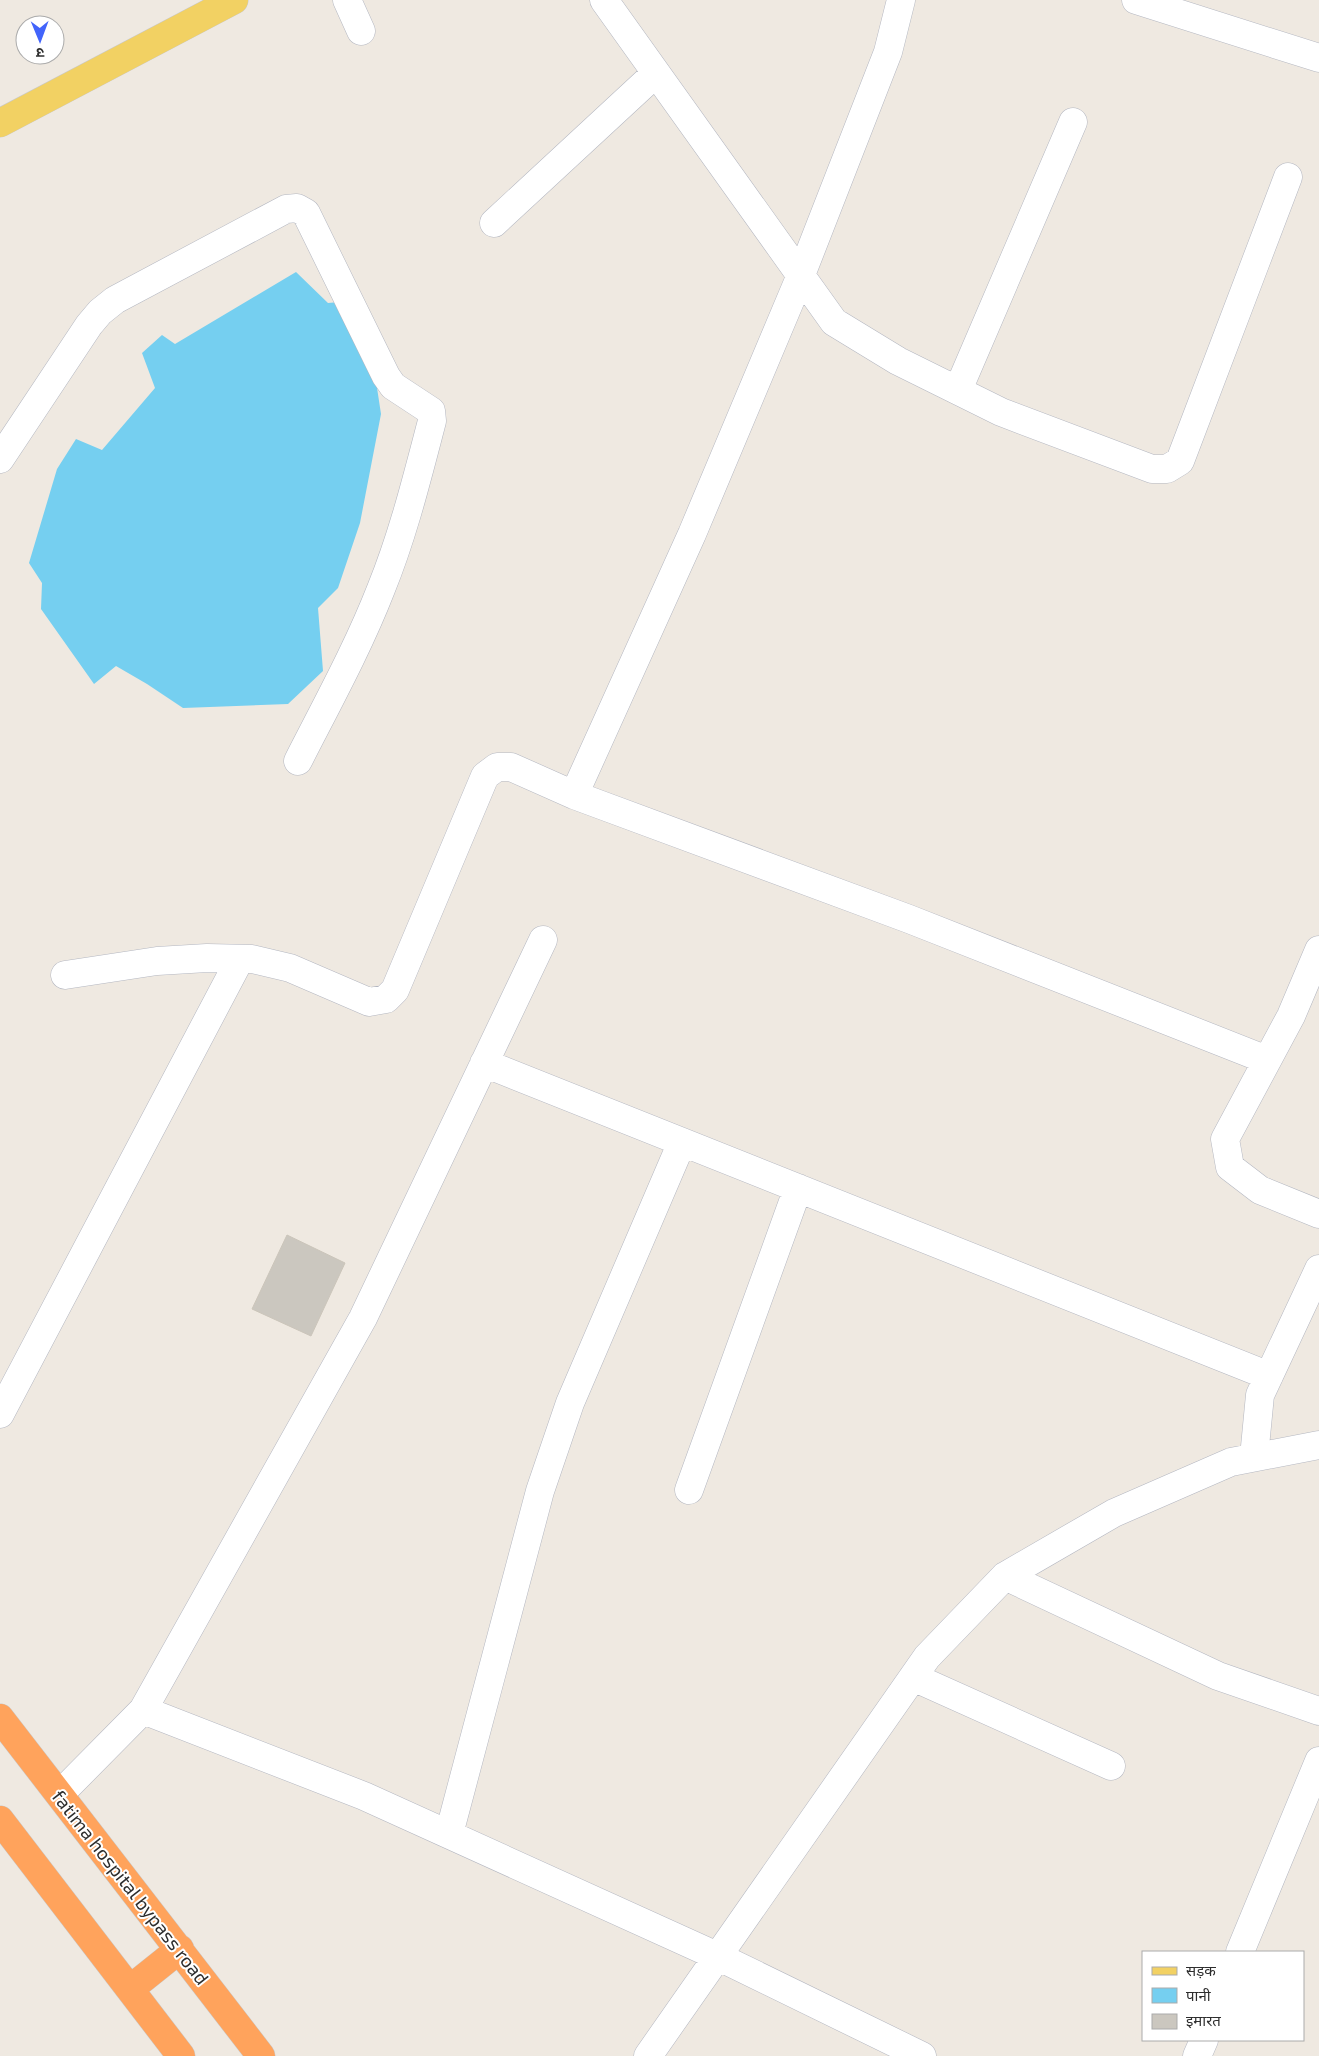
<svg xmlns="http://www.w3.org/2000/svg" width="1319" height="2056" viewBox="0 0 1319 2056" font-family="'Exo 2','Noto Sans Devanagari',sans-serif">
  <rect width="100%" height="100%" fill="#efe9e1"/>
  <path fill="#75cff0" d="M296,272L328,303L351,301L370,342L381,414L360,523L338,588L318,608L323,671L288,704L183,708L147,684L116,666L94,684L41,609L42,583L29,563L57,469L76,439L102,450L155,388L142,353L162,335L175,344Z"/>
  <path fill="#cbc7bf" stroke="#cbc5ba" d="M287,1235L345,1263L311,1336L252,1309Z"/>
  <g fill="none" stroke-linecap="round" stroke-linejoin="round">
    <defs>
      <path id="minor" d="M347,0L361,31
        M604,0L834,322L898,361L1001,412L1152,469H1167L1180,461L1288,177
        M1136,0L1319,58
        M494,223L656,73
        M958,390L1073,122
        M0,459L89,325L100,312L115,300L286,209L297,208L306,213L386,376L393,386L431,411L432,421C417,478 403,535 381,589C358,648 327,704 298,761
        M574,795L692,534L801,275L888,52L901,0
        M1319,950L1291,1016L1225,1139L1230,1167L1260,1190L1319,1214
        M65,975L157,961L207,958L252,959L290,968L369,1002L386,999L395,990L485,776L497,767H511L574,795L909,919L1267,1060
        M484,1063L1269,1376
        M0,1414L240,959
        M1254,1457L1260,1395L1319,1269
        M689,1490L798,1188
        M1005,1576L1218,1676L1319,1711
        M913,1677L1111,1766
        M143,1710L363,1318L543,940
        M60,1794L143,1710L364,1796L719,1957L922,2056
        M449,1834L540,1491L570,1403L682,1142
        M1240,1952L1319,1761
        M648,2056L927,1657L1005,1576L1114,1513L1231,1462L1319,1445
        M1197,2056L1204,2040"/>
      <path id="major" d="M0,123L234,0"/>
      <path id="highway" d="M0,1718L261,2056
        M0,1820L181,2056
        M130,1989L180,1949"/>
    </defs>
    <use href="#minor" stroke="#b4b7c1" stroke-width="29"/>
    <use href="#major" stroke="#c9c9c9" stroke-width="29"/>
    <use href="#highway" stroke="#c9c9c9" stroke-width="29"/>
    <use href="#minor" stroke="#fff" stroke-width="28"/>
    <use href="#major" stroke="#f2d163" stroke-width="28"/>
    <use href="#highway" stroke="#ffa35c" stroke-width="28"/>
  </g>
  <g text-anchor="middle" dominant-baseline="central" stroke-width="4" stroke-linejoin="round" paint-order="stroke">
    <g font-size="19" fill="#2e2e2e" stroke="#fff">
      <text transform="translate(131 1887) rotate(52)">fatima hospital bypass road</text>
    </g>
  </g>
  <rect x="1142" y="1951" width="162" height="90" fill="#ffffff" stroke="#ababab"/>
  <rect x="1152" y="1967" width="25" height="8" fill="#f2d163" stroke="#ababab"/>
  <text x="1186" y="1976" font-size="15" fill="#2e2e2e">सड़क</text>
  <rect x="1152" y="1988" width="25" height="15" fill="#75cff0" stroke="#ababab"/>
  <text x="1186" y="2001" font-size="15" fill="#2e2e2e">पानी</text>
  <rect x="1152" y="2014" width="25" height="15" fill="#cbc7bf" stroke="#ababab"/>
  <text x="1186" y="2026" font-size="15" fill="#2e2e2e">इमारत</text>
  <g transform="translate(40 40) rotate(179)"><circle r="24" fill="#ffffff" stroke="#ababab"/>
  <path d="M0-4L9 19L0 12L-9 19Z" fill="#4264fb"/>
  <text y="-8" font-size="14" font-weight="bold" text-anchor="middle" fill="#2e2e2e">उ</text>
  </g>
</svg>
